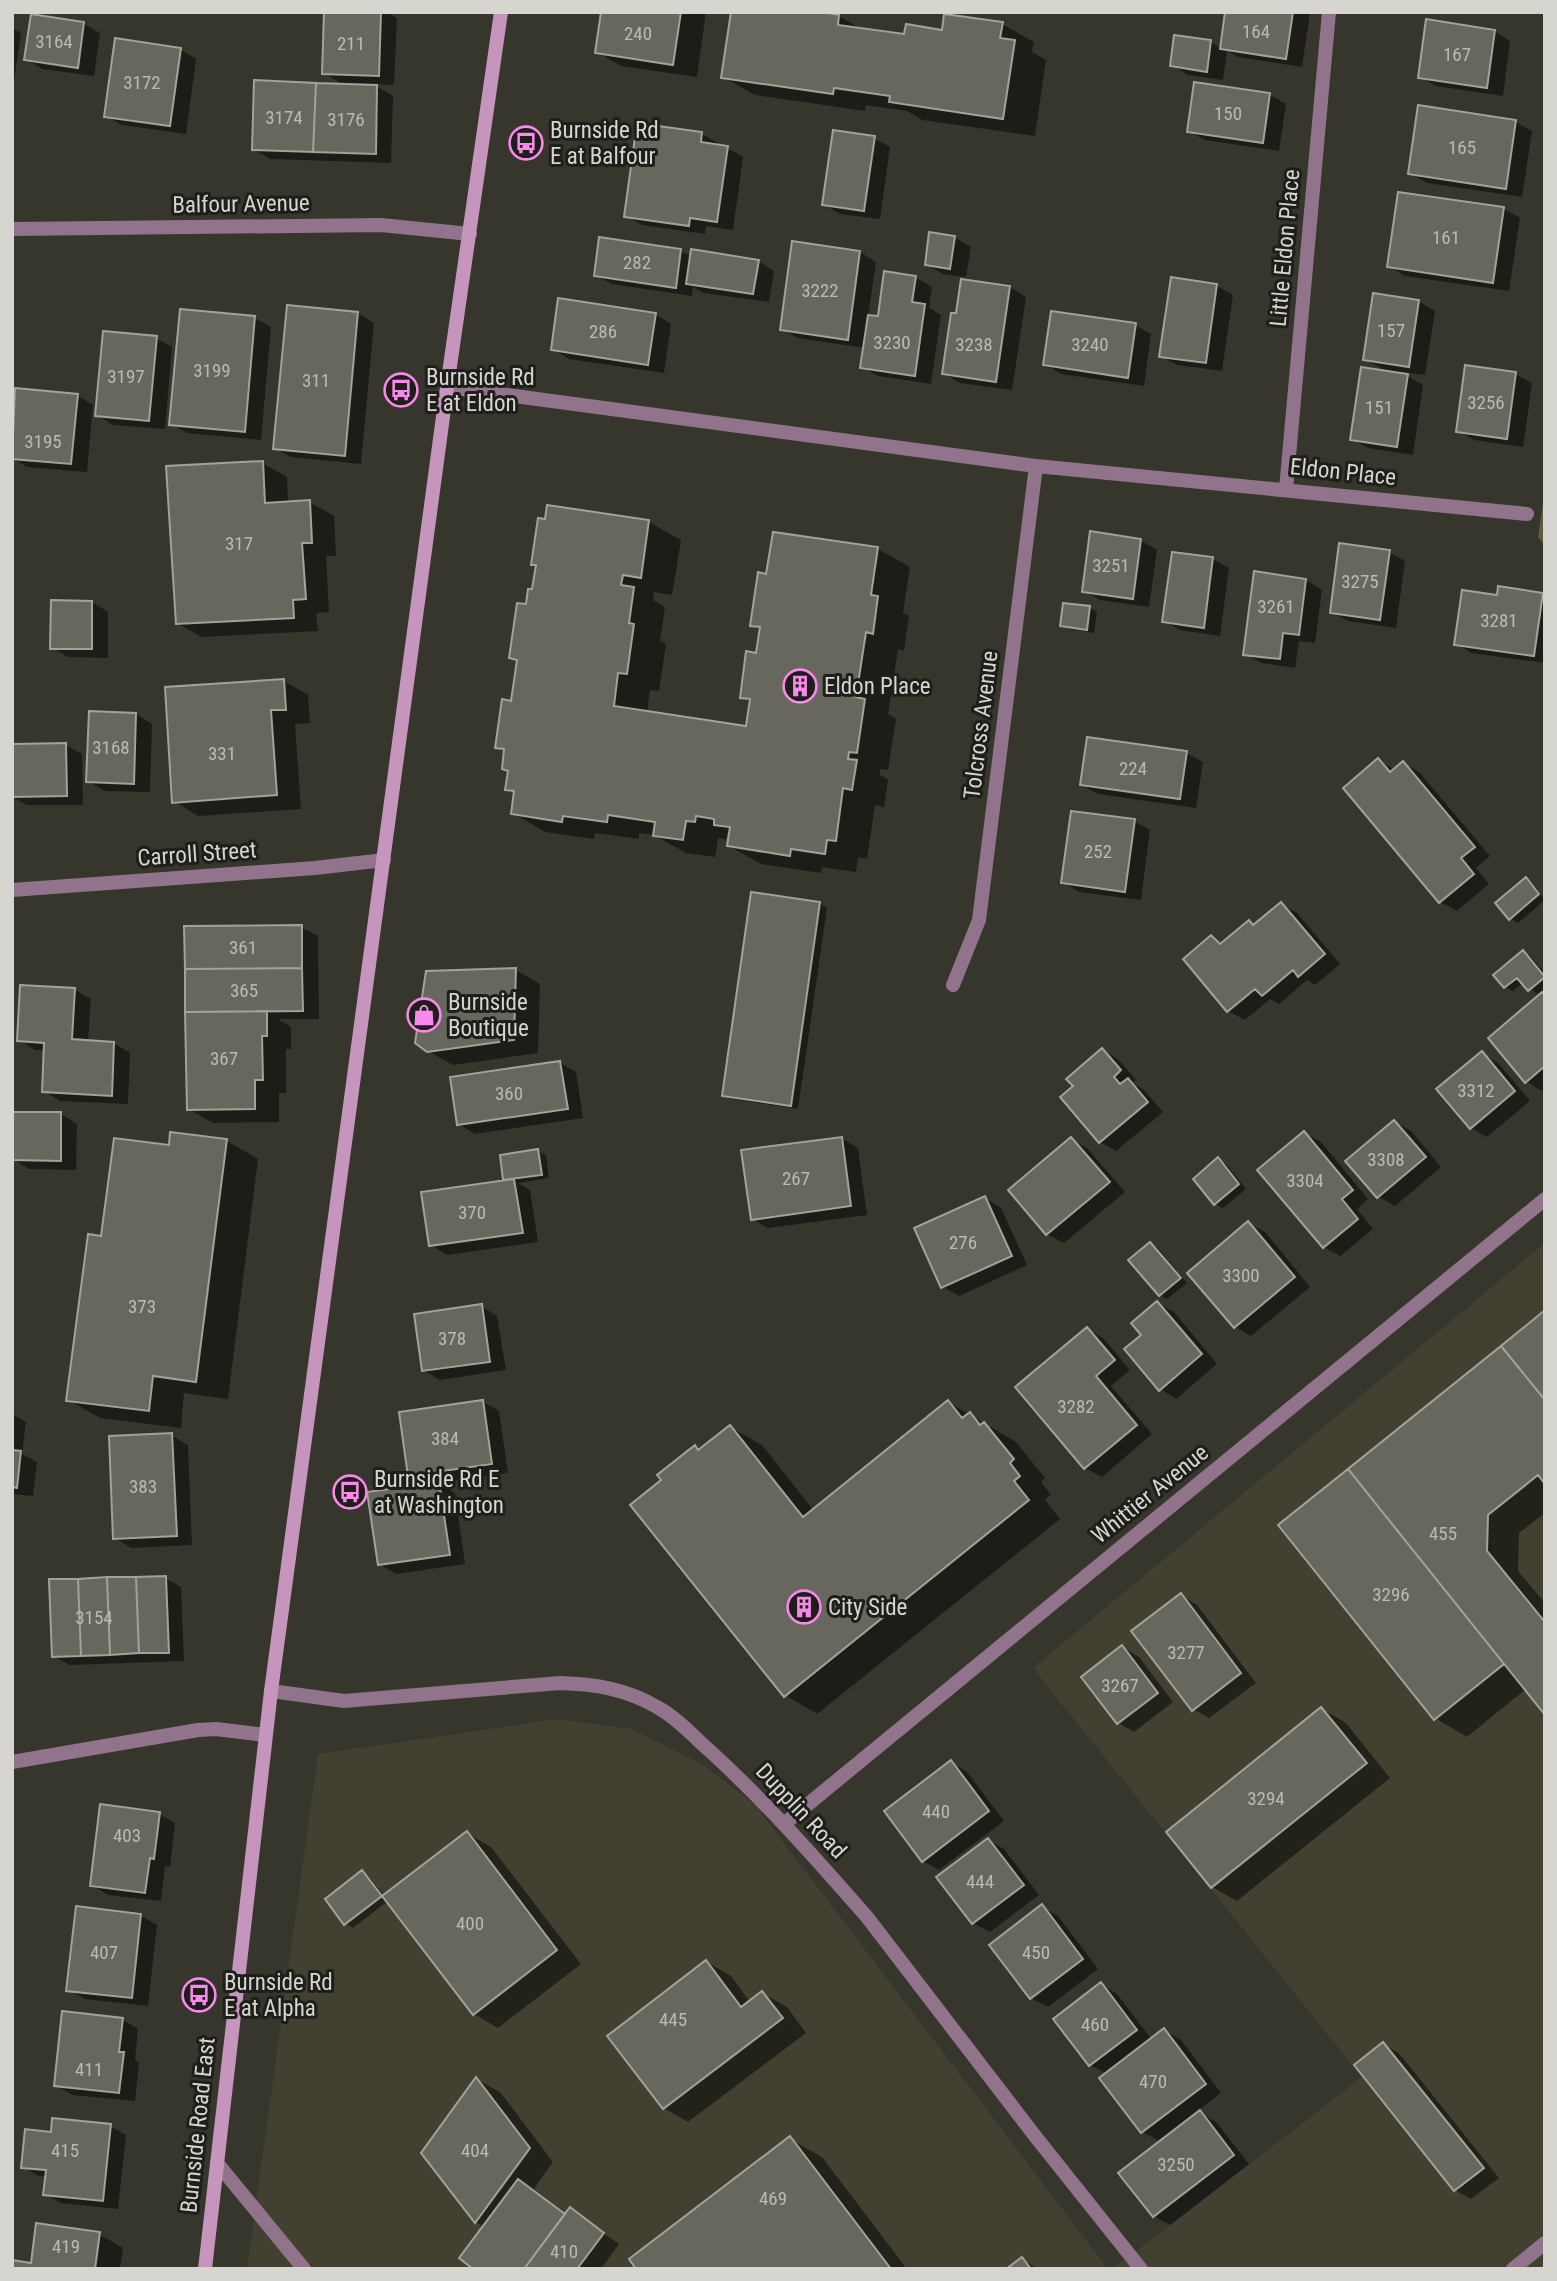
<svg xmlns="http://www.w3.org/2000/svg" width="1557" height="2281" viewBox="0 0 1557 2281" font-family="'Roboto Condensed',sans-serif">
  <rect width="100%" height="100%" fill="#37362d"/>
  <path fill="#424131" d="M1545,1243V2269H1111L1162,2232L1362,2077L1033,1668Z
    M558,1719L632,1729L703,1765L755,1805L1108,2269H247L318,1754Z"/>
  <path fill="#5e5b40" d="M1545,490V545L1538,537Z"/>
  <path fill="#0007" d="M326,12H387L397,18L394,85L372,84L393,96L391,163L270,159L253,149L346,86L324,73Z
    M603,12H706L697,77L621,66L597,52Z
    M1227,12L1310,13L1302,67L1238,57L1227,51L1223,80L1188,75L1172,65L1211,42L1222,49Z
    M839,16L863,30L905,36L1002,24L1034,42L1032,52L1046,60L1035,136L922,120L907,111L866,105L865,111L755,95L723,77Z
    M84,24L100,33L94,76L42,69L26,59Z
    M12,28L21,33L12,96Z
    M1494,31L1510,41L1503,96L1436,86L1420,77Z
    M180,49L196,59L186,134L122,125L106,116Z
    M1270,95L1286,104L1279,151L1205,140L1188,131Z
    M1420,107L1516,122L1532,131L1522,197L1427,183L1410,173Z
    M702,134L718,143L717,146L727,148L743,157L733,230L706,226L705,234L642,225L626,216Z
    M874,138L890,147L880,219L840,214L824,204Z
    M1504,209L1520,218L1509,291L1405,276L1389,266Z
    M954,237L971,247L966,277L943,274L926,264Z
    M794,243L860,252L876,262L868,317L880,318L915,277L932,287L929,308L941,315L931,384L878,376L862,367L865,348L798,338L782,329Z
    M681,251L692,257L758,261L774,271L769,302L704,293L693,287L692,296L612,284L595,275Z
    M963,281L1010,287L1026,297L1012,390L960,383L944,373L958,315Z
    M1217,286L1233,295L1222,371L1177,365L1161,356Z
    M1418,301L1435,311L1425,375L1401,372L1423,385L1413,455L1368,448L1352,439L1388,372L1365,359Z
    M181,311L255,318L271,327L261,440L187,433L171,424Z
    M358,313L374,323L361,464L291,457L275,448Z
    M655,314L671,324L664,373L569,359L553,349Z
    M1135,325L1151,334L1144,386L1061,374L1045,364Z
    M156,338L172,347L165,429L113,425L97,415Z
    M1515,374L1532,383L1523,447L1474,440L1458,431Z
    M17,390L77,395L93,405L87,472L27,467L12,458Z
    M262,463L287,477L288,503L309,502L334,516L336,556H326L329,612L316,613L318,631L202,637L177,623Z
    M649,522L681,540L672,595L654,592L653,600L665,607L660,641L666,644L659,691L650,690L647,713L748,728L751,702L742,697L758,655L761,630L752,625L768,576L774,534L878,549L910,567L903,613L909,616L904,651L898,649L888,714L896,719L888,770L880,769V775L888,780L884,807L875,805L867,859L858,857L856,872L822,867L821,873L761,864L729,846L731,834L727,833L726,839L718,838L715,857L686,853L654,835L639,833V839L595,833L594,839L545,832L513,813L516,794L507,789L510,772L503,768L506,752L497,747L513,703L519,662L511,657L534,591L537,567L533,564Z
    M1140,540L1157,550L1149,607L1100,600L1084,591Z
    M1389,552L1405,561L1396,628L1348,621L1332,612Z
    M1213,559L1229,568L1220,636L1180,630L1164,621Z
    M1306,580L1322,590L1315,643L1299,641L1295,668L1261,663L1245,654Z
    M1543,594L1545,595V663L1472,653L1456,644L1499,597Z
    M92,602L108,612V658L68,657L52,648Z
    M1065,605L1090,608L1097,612L1094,633L1070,629L1062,625Z
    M284,681L308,695L310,723L295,724L301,809L198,816L174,801Z
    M90,713L136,714L152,724L150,792L104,791L88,781Z
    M66,745L82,754L83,805H27L12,797Z
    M1186,753L1203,762L1196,808L1098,794L1082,785Z
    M1378,760L1395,770L1403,763L1419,772L1490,856L1476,868L1489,884L1457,911L1440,902Z
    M1134,821L1150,830L1141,900L1079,892L1063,882Z
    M1526,879L1533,884L1545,900L1518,923L1510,918Z
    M820,903L827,908L798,1109L731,1099L724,1095Z
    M1281,904L1297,913L1340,964L1315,985L1307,980L1279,1004L1270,999L1245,1020L1228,1011L1212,937L1223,944L1249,922L1255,926Z
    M301,927L318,936L319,1019H278L291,1027V1049H286V1093H279V1122L213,1123L188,1109Z
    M1523,952L1530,956L1545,973V988L1537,994L1523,983L1513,991L1505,987Z
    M516,970L540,984L538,1053L453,1065L428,1051Z
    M75,990L91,999L88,1042L114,1043L130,1053L128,1104L60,1101L44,1091L46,1050H35L19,1040Z
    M1545,996V1088L1542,1091L1526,1081Z
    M1103,1050L1119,1060L1136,1080L1133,1083L1144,1090L1163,1112L1116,1151L1100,1142L1075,1086Z
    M1482,1053L1498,1063L1530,1101L1487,1137L1471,1128Z
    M560,1063L576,1072L583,1118L475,1134L459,1124Z
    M61,1114L77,1124L76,1170L29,1169L13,1159Z
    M1395,1122L1411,1131L1441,1167L1395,1206L1379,1197L1348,1161Z
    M1304,1133L1321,1142L1368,1199L1357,1209L1373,1229L1340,1256L1324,1247Z
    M841,1138L858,1148L867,1215L768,1228L752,1219Z
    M1071,1139L1087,1148L1125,1192L1064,1243L1047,1234Z
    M227,1141L258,1159L228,1399L184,1393L181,1428L100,1418L68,1400L103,1238L170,1147Z
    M538,1151L546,1155L549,1178L518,1183L530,1190L538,1242L447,1255L431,1245L505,1182L502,1156Z
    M1218,1159L1226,1164L1246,1189L1223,1208L1215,1204Z
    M985,1198L1001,1208L1027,1265L959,1296L943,1287Z
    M1248,1223L1265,1232L1310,1287L1251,1336L1235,1327Z
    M1150,1244L1158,1248L1187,1283L1167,1299L1160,1295Z
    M1158,1303L1174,1312L1217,1364L1176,1399L1160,1389L1144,1335Z
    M481,1306L497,1316L506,1370L440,1380L423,1370Z
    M1545,1313V1513L1519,1533L1518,1571L1545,1603V1712L1526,1689L1467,1737L1435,1718L1281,1525Z
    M1087,1329L1103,1338L1130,1370L1111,1386L1152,1434L1102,1477L1085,1468L1017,1387Z
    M483,1402L499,1411L508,1473L438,1483L455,1493L465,1564L396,1574L379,1564L427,1485L410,1475Z
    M948,1402L1016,1442L1045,1478L1041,1482L1051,1495L1045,1500L1060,1519L817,1714L785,1695L664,1480L695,1447L701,1451L730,1427L762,1445L814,1511Z
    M12,1414L26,1422L22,1454L37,1462L33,1496L12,1494Z
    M171,1435L188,1445L192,1545L131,1548L115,1538Z
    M165,1578L181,1587L184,1661L70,1665L53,1656Z
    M1181,1595L1197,1605L1256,1683L1209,1718L1193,1709Z
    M1122,1647L1139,1657L1173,1702L1134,1732L1118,1723Z
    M1322,1709L1346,1723L1390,1778L1237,1901L1212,1887Z
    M951,1762L967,1772L1004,1821L939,1870L923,1861Z
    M159,1814L175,1823L170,1867L165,1866L161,1901L108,1895L92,1885Z
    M467,1833L491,1847L581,1964L498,2028L474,2014L388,1901L353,1928L346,1924L362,1872L369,1877L385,1896Z
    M988,1840L1004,1849L1039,1895L990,1932L973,1923Z
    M1042,1907L1058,1916L1098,1969L1048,2007L1031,1998Z
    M140,1915L157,1925L148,2006L85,1999L68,1990Z
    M707,1962L731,1976L750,2002L762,1993L787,2007L806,2033L688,2122L664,2108L609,2037Z
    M1101,1984L1117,1994L1152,2040L1164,2030L1181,2040L1221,2093L1198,2111L1216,2122L1249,2164L1170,2225L1154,2216L1161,2142L1142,2132L1107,2074L1090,2065Z
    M122,2019L138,2029L135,2060L139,2063L135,2101L72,2095L56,2085Z
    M1383,2044L1399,2053L1499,2178L1471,2199L1455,2190Z
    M477,2079L501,2093L553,2162L534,2189L567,2214L570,2210L619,2244L601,2269H476L484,2227L476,2222L423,2153Z
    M110,2126L126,2135L118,2209L61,2203L45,2194L47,2177L39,2176L22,2167L52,2134Z
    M790,2139L822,2157L907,2269H638Z
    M99,2234L123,2248L120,2269H12L33,2264Z
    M1022,2259L1038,2269H1009Z"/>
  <path fill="#68675e" stroke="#a3a298" stroke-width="2" d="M324,12H381L379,76L322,74Z
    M601,12H681L673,65L595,53Z
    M731,12H823L839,15L838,25L904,34L906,24L942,30L944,14L1003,22L1000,38L1015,40L1003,119L889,102L890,96L834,88L833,94L721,78Z
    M1225,12H1293L1286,59L1220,49Z
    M31,14L84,22L78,68L24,60Z
    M1426,19L1495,30L1487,88L1418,78Z
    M1174,35L1211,40L1207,72L1170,66Z
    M115,38L181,48L170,126L104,117Z
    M254,80L316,83L313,152L252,150Z
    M1194,82L1270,93L1263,143L1187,132Z
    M316,83L377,85L376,154L313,152Z
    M1418,105L1516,120L1506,189L1408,174Z
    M637,123L702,132L701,142L728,146L717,222L690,218L689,226L624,217Z
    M833,130L875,136L864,211L822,205Z
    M1398,192L1504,207L1493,283L1387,267Z
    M929,232L955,236L950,269L925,265Z
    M599,237L681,249L676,288L594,276Z
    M792,241L860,251L848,340L780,330Z
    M691,249L759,260L753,294L686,284Z
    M884,271L916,276L912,302L925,304L915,376L860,368L868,315L878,316Z
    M1171,277L1217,284L1206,363L1159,357Z
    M961,279L1010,286L996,382L942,374L951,313H956Z
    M1373,293L1419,300L1409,367L1363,360Z
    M558,298L656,313L648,365L551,350Z
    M287,305L358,312L345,456L273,449Z
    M180,309L255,316L245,432L169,425Z
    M1051,311L1136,323L1128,378L1043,365Z
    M103,331L157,336L149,421L95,416Z
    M1465,365L1516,372L1507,439L1456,432Z
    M1361,367L1408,374L1397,447L1350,440Z
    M15,388L78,394L71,464L12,459Z
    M263,461L265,503L310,500L312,543H302L306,599L293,600L294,618L176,624L166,466Z
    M547,505L649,520L641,578L623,575L621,585L634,587L629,623L634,624L627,674L618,673L614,706L746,726L750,699L740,698L746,651L756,653L760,627L750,626L758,572L766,574L773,532L878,547L871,595L878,596L873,634L866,632L856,697L865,699L857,753L849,752L848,759L857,760L852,790L843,788L836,841L827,840L825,854L791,849L790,856L727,846L730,827L714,825V819L696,816L695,822L686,821L683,840L653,836L655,822L608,815L607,822L563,816L562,822L511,814L514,791L505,790L508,771L502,769L504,749L495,748L502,699L511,701L517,660L509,658L517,603L526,604L528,589H532L536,565H531L538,518L545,519Z
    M1090,531L1141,539L1133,599L1082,592Z
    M1339,543L1390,550L1380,620L1330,613Z
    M1172,552L1213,557L1204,628L1162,622Z
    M1254,571L1306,579L1299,635L1283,633L1280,659L1243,655Z
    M1498,586L1543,593L1534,656L1454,645L1462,590L1497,595Z
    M51,600L92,601V649H50Z
    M1063,603L1090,606L1087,630L1060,626Z
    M284,679L286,710H271L277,795L172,803L165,687Z
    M89,711L136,713L134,784L86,782Z
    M1087,737L1187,751L1180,799L1080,785Z
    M66,743L67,796L12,797V744Z
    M1378,758L1390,772L1403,761L1475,847L1461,858L1474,874L1439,903L1343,788Z
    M1071,811L1135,819L1125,892L1061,883Z
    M1526,877L1539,894L1509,920L1495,903Z
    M751,892L820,902L791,1106L722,1096Z
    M1281,902L1325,954L1298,977L1293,970L1262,996L1255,989L1227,1012L1183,959L1211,935L1220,944L1249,920L1253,925Z
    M302,925V968L185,969L184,926Z
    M1523,950L1545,977L1528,991L1517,978L1504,988L1493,975Z
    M302,968L303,1011L185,1012V969Z
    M516,968L514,1040L427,1052L415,1043L426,971Z
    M20,985L75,988L72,1039L114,1042L112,1096L42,1092L44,1043L17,1041Z
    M1542,992L1545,995V1066L1525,1083L1488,1038Z
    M267,1011V1036H262L263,1080H255V1109L187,1110L185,1012Z
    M1102,1048L1121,1070L1114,1077L1120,1084L1128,1078L1148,1102L1099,1143L1060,1097L1073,1086L1066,1079Z
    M1482,1051L1515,1091L1470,1129L1436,1089Z
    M560,1061L568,1109L457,1125L450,1077Z
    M12,1112H61V1161L12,1160Z
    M1394,1120L1426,1157L1377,1198L1345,1161Z
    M1304,1131L1353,1190L1342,1199L1358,1219L1323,1248L1257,1170Z
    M170,1132L227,1139L196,1382L153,1376L149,1411L66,1401L88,1234L101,1236L114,1138L169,1145Z
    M842,1137L851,1206L751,1220L741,1150Z
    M1071,1137L1110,1182L1046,1235L1008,1190Z
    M538,1149L542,1175L503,1180L500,1155Z
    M1218,1157L1239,1184L1214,1205L1193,1179Z
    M514,1179L523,1233L429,1246L421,1192Z
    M985,1196L1012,1256L941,1288L914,1228Z
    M1248,1221L1295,1277L1234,1328L1187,1273Z
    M1150,1242L1181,1278L1159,1296L1128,1260Z
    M1157,1301L1202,1354L1159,1391L1124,1349L1141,1335L1131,1323Z
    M482,1304L490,1362L422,1371L414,1314Z
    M1545,1310V1400L1501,1346Z
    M1087,1327L1115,1360L1096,1376L1137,1425L1084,1469L1015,1387Z
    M1501,1346L1545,1400V1484L1538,1475L1488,1515L1487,1551L1545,1622V1715L1348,1469Z
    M483,1400L492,1464L408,1476L399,1412Z
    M948,1400L962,1418L970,1412L980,1425L984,1422L1014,1459L1010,1463L1020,1476L1014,1481L1029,1500L784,1697L630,1505L661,1480L657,1475L695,1445L698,1450L730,1425L803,1517Z
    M172,1433L177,1536L113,1539L109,1436Z
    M12,1450L21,1451L17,1488L12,1487Z
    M1348,1469L1504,1664L1434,1720L1278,1525Z
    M439,1482L450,1555L378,1565L367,1492Z
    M166,1576L169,1653H139L136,1577Z
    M107,1577L110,1655L81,1656L78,1579Z
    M107,1577H136L139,1653L110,1655Z
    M49,1579H78L81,1656L52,1657Z
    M1181,1593L1241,1673L1192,1711L1131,1631Z
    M1122,1645L1158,1693L1117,1724L1081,1677Z
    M1321,1707L1367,1763L1211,1888L1166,1832Z
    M951,1760L989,1811L922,1862L884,1811Z
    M100,1804L160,1812L154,1859L150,1858L145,1893L90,1886Z
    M467,1831L557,1950L473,2015L382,1896Z
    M988,1838L1024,1885L972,1924L936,1877Z
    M362,1870L382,1896L344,1925L325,1899Z
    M1042,1904L1083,1959L1030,1999L989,1945Z
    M76,1906L141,1914L132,1998L66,1991Z
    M706,1960L741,2007L762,1991L783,2018L663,2109L607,2036Z
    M1101,1982L1137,2030L1089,2066L1053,2019Z
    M62,2011L123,2018L119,2052H124L119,2093L54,2086Z
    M1164,2028L1206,2084L1141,2133L1099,2078Z
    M1383,2042L1484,2168L1454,2191L1354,2065Z
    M476,2077L530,2148L475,2223L421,2153Z
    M1200,2110L1234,2155L1153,2217L1118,2173Z
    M52,2118L111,2124L103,2201L43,2195L46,2170L21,2168L25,2129L51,2132Z
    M790,2136L891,2269H636L629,2259Z
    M518,2179L565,2214L524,2269H473L459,2258Z
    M570,2207L604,2233L577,2269H524Z
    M36,2223L100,2232L95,2269H12V2260L31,2263Z
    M1022,2257L1031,2269H1006Z"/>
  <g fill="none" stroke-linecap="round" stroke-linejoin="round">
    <path stroke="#92738c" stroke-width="14" d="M12,229L381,225L470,234
      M447,387L1036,466L1527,514
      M1286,489L1329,12
      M12,890L315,868L384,860
      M953,985L979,920L1036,466
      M271,1691L344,1701L560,1683C595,1684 626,1689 657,1707C676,1717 693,1736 710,1751C766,1802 817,1860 867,1917L1035,2136L1141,2269
      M12,1762L198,1730L216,1729L265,1735
      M784,1824L1545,1199
      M217,2163L304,2269
      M1513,2269L1545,2243"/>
    <path stroke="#c595bd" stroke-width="14" d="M205,2269L271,1691L447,387L501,12"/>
  </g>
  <defs>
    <symbol id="bus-ring" viewBox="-11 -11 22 22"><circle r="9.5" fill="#1e1e1a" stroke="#f888ea" stroke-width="1.5"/><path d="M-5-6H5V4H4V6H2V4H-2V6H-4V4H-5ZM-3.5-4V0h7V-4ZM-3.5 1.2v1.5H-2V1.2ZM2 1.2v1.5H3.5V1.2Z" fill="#f888ea"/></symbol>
    <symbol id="building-ring" viewBox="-11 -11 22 22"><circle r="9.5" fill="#1e1e1a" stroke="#f888ea" stroke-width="1.5"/><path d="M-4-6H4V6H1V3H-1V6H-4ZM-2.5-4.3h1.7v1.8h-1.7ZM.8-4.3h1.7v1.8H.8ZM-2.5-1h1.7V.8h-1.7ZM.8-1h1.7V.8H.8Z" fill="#f888ea"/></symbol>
    <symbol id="shop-ring" viewBox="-11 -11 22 22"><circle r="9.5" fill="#1e1e1a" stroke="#f888ea" stroke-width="1.5"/><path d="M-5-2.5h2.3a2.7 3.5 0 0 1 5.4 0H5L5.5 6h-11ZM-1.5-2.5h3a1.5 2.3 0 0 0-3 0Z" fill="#f888ea"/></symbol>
  </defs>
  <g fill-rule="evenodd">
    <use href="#bus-ring" x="507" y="124" width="38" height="38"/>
    <use href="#bus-ring" x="382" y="371" width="38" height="38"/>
    <use href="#building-ring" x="781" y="667" width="38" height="38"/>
    <use href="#shop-ring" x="405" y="996" width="38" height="38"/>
    <use href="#bus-ring" x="331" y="1473" width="38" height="38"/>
    <use href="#building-ring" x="785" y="1588" width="38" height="38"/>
    <use href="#bus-ring" x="180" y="1976" width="38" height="38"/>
  </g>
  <g text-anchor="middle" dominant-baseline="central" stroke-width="6" stroke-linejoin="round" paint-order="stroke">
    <g font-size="19" fill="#babab4">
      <text x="1256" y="31">164</text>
      <text x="638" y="33">240</text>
      <text x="54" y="41">3164</text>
      <text x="351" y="43">211</text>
      <text x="1457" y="54">167</text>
      <text x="142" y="82">3172</text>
      <text x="1228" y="113">150</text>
      <text x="284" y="117">3174</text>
      <text x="346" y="119">3176</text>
      <text x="1462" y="147">165</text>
      <text x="1446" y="237">161</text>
      <text x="637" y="262">282</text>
      <text x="820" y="290">3222</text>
      <text x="1391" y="330">157</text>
      <text x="603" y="331">286</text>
      <text x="892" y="342">3230</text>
      <text x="974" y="344">3238</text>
      <text x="1090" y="344">3240</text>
      <text x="212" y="370">3199</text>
      <text x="126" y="376">3197</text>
      <text x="316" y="380">311</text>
      <text x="1486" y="402">3256</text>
      <text x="1379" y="407">151</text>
      <text x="43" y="441">3195</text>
      <text x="239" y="543">317</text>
      <text x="1111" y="565">3251</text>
      <text x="1360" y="581">3275</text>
      <text x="1276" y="606">3261</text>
      <text x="1499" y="620">3281</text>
      <text x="111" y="747">3168</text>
      <text x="222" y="753">331</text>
      <text x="1133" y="768">224</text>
      <text x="1098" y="851">252</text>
      <text x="243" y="947">361</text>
      <text x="244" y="990">365</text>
      <text x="224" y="1058">367</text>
      <text x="1476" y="1090">3312</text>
      <text x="509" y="1093">360</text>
      <text x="1386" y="1159">3308</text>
      <text x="796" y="1178">267</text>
      <text x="1305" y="1180">3304</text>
      <text x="472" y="1212">370</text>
      <text x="963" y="1242">276</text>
      <text x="1241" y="1275">3300</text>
      <text x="142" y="1306">373</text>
      <text x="452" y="1338">378</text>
      <text x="1076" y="1406">3282</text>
      <text x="445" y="1438">384</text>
      <text x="143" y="1486">383</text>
      <text x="1443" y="1533">455</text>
      <text x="1391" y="1594">3296</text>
      <text x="94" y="1617">3154</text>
      <text x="1186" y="1652">3277</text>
      <text x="1120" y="1685">3267</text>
      <text x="1266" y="1798">3294</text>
      <text x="936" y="1811">440</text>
      <text x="127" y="1835">403</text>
      <text x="980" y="1881">444</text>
      <text x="470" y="1923">400</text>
      <text x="104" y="1952">407</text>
      <text x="1036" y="1952">450</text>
      <text x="673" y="2019">445</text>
      <text x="1095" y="2024">460</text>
      <text x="89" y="2069">411</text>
      <text x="1153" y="2081">470</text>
      <text x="65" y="2150">415</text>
      <text x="475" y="2150">404</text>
      <text x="1176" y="2164">3250</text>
      <text x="773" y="2198">469</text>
      <text x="66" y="2246">419</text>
      <text x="564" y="2251">410</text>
    </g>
    <g font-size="23" fill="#d6d5d0" stroke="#1e1e1a" text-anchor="start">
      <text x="550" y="130">Burnside Rd<tspan x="550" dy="26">E at Balfour</tspan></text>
      <text x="426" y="377">Burnside Rd<tspan x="426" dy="26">E at Eldon</tspan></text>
      <text x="824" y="686">Eldon Place</text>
      <text x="448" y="1002">Burnside<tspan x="448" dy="26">Boutique</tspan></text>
      <text x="374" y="1479">Burnside Rd E<tspan x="374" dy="26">at Washington</tspan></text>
      <text x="828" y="1607">City Side</text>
      <text x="224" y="1982">Burnside Rd<tspan x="224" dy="26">E at Alpha</tspan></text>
    </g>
    <g font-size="23" fill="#d6d5d0" stroke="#1e1e1a">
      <text transform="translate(241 204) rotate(-1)">Balfour Avenue</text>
      <text transform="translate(1285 248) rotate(-85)">Little Eldon Place</text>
      <text transform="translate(1343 472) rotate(6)">Eldon Place</text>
      <text transform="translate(981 725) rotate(-83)">Tolcross Avenue</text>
      <text transform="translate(197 854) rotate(-4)">Carroll Street</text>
      <text transform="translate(1150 1494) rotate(-39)">Whittier Avenue</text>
      <text transform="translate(801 1811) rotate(47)">Dupplin Road</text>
      <text transform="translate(198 2125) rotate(-84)">Burnside Road East</text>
    </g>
  </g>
  <rect width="1557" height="2281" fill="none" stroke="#d6d5d0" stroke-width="28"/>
</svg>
